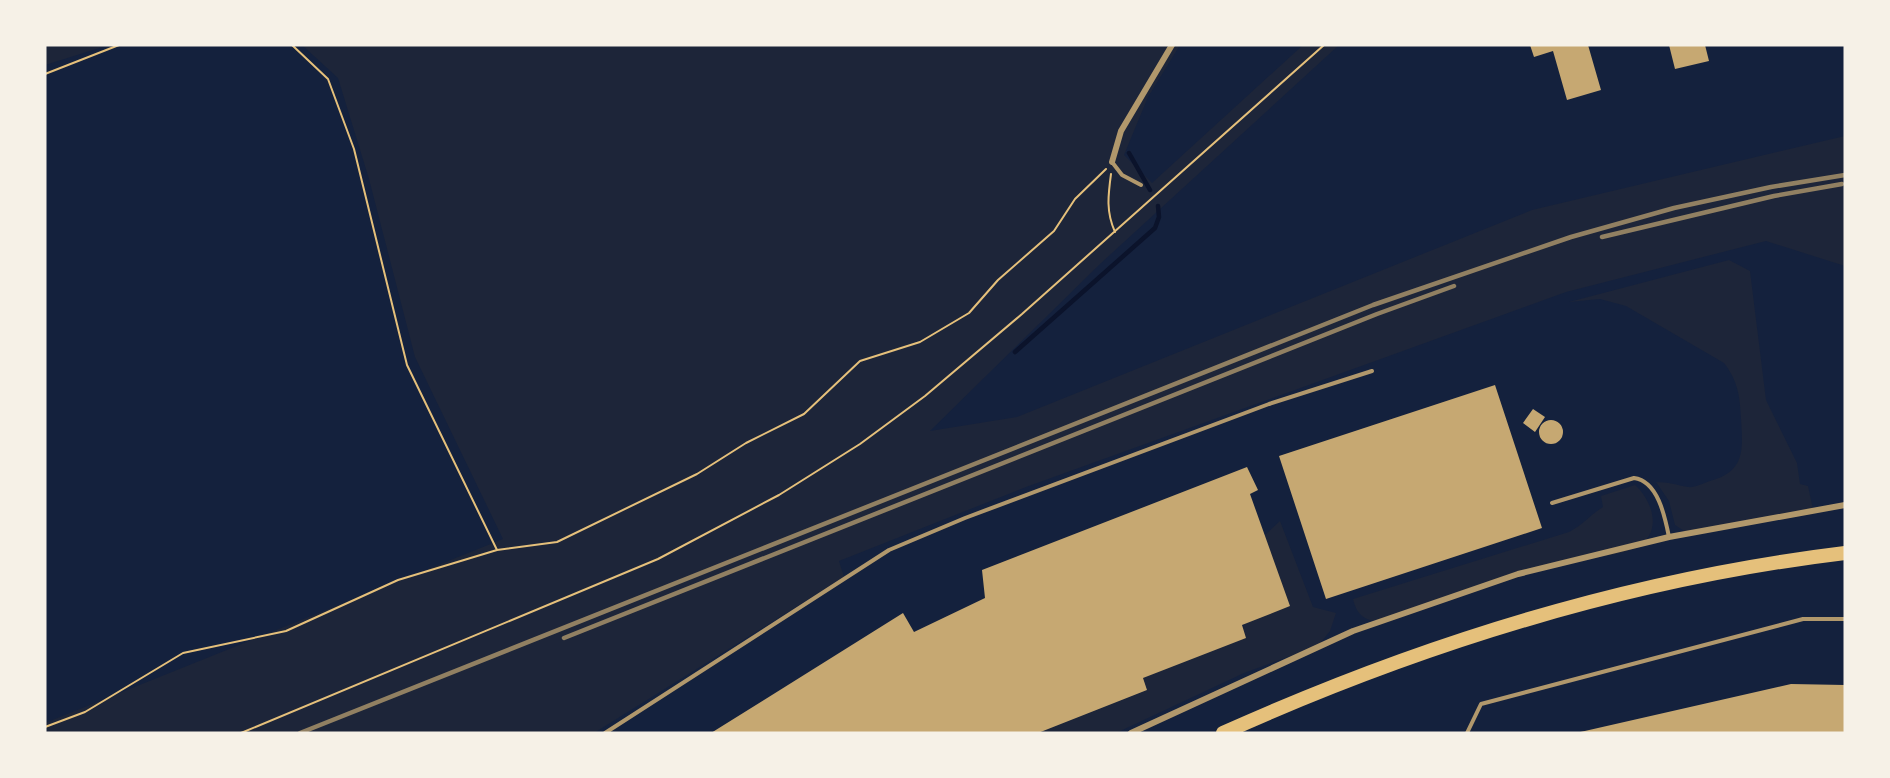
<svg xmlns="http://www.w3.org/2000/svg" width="1890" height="778" viewBox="0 0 1890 778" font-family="'Exo 2',sans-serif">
  <rect width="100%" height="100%" fill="#14213d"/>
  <path fill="#1d2539" d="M45,45H109L45,65Z
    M302,45H1180L1148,97L1124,155L1152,183L1303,45H1339L1100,264L930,431L1017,417L1532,210L1845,136V266L1766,241L1566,292L1026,487L839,561L844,577L594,733H45V723L503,539L415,357L369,179L338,78Z
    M1729,260L1750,271L1766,400L1797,463L1800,484L1808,486L1814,514L1689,534L1675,525L1669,501L1656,482C1668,482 1677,485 1688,487C1694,488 1704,483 1710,481C1745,471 1743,451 1741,419C1740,397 1738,381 1724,363L1626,306L1600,299L1569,302Z
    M1635,485C1653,501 1663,533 1637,547C1621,556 1589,557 1570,562C1510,578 1451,600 1392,620C1372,623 1358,621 1353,599L1569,532C1583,525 1590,515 1603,507L1601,496Z
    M1280,521L1313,607L1336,613L1330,631L1318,646L1244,673L1116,733H1038L1147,690L1143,678L1242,633L1265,535Z"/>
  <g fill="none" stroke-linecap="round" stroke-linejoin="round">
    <path stroke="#0b132b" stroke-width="4.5" d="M1129,153L1150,190
      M1015,352L1155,228L1159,217L1158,206"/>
  </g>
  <path fill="#c6a872" d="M1530,45H1588L1601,90L1567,100L1553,51L1534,57Z
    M1669,45H1705L1709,61L1675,69Z
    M1495,385L1542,528L1326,599L1279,456Z
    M1533,409L1545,417L1535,432L1523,423Z
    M1539 432a12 12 0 1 1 24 0a12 12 0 1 1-24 0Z
    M1247,467L1258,490L1250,494L1290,606L1242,625L1246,638L1143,678L1147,690L1038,733H711L903,613L914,632L985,598L982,570Z
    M1791,684L1845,685V733H1576Z"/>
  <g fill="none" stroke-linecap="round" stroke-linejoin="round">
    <path stroke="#e5c07b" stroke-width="2" d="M292,45L328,79L354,149L407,365L497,550
      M45,74L119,45
      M1111,174C1108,196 1106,212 1115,232
      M45,727L85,712L183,653L286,631L398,580L497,550L557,542L697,474L746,443L804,414L860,361L920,342L969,313L998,280L1054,231L1075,199L1106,169
      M241,733L658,559L779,495L860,444L925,396L1022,314L1324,45"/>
    <path stroke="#b1986c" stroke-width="4" d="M1112,162L1122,175L1141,185
      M1552,503L1634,478C1658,481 1665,517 1669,537
      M605,733L889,550L965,518L1269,404L1372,371
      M1467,733L1481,704L1803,619H1845"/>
    <path stroke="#b1986c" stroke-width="6" d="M1112,162L1121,131L1172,45
      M1131,733L1353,631L1518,574L1669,537L1845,505"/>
    <path stroke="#e5c07b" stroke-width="14" d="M1223,733C1421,644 1629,579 1845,553"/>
    <path stroke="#918062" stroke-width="4.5" d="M1602,237L1774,196L1842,184
      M564,638L1377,314L1454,286
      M300,733L1373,305L1571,237L1674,208L1771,187L1845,175"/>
  </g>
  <rect width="1890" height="778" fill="none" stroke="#f6f1e7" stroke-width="93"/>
</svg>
